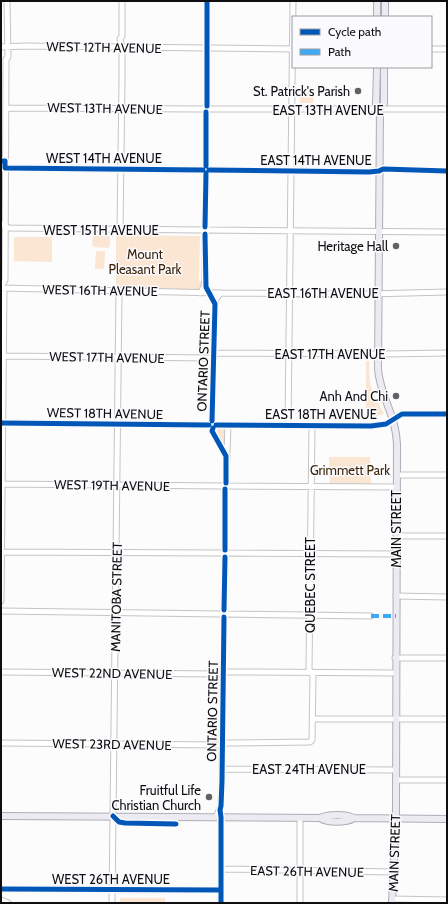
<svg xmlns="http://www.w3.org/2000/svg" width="448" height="904" viewBox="0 0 448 904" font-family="Cabin,sans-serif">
  <rect width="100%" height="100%" fill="#fcfcfd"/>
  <path fill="#fbe5d3" d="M300,92H314L313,103H300Z
    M116,235L200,236L199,280L202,282V287L200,290L116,288Z
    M93,236H110V245L108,248L94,247L92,244Z
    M14,237H52V262L14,261Z
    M96,251H105L104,269H95Z
    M366,361H369L370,383L374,395L384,414L366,419Z
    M219,428H226V448L217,433V430Z
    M329,457H370L371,484H330Z
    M120,898H165V903H120Z"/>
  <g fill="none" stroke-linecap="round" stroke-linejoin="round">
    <defs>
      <path id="minor" d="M1,47L26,46L293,49
        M431,49H447
        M207,106V1
        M6,108L203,109
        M210,109H447
        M206,166V112
        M5,168L203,170
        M209,170L356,172L379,171
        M406,170L447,171
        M1,224L9,228L202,230
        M205,227L206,173
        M120,230L122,78V47L120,39L122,36V1
        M208,230L447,232
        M1,287L5,280L6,59L8,57L7,1
        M1,288L220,293L369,294L447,292
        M200,293L204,287L205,279V234
        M214,353L385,354L447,353
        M2,356L214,358
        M212,421L215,304L216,299L220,293
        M1,423L209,425
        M216,425L371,426L386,424L402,414H447
        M288,426L293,1
        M213,428L212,431L226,456
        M397,475H447
        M226,483L228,425
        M1,484L222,486
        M229,486L397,487
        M396,536H447
        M225,550V489
        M1,552L221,553
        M228,553L396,554
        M396,596L447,597
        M1,601L4,288
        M224,610L225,557
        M1,611L221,614
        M227,614L371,616
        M395,658H447
        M1,672L218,674L228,672H249L395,673
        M313,719H447
        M1,743L218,745L227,743L310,742L312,740L313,676L309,669L312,426
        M222,769L396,770
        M396,780H447
        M216,817L221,806L224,617
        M221,869L393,872
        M1,889L221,890
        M392,899L447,900
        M1,900L8,903
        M112,903L119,291
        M221,903V817
        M300,903V818"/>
      <path id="major" d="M385,1V17
        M377,17V1
        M377,67L376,104L380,110L378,369C380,396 396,415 397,444L396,811L392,903
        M380,110L384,104V67
        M1,816L320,818C329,814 346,814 354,818
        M320,818C328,823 346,823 354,818L447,819"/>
    </defs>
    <use href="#minor" stroke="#c4c4c6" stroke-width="7"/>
    <use href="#major" stroke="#adaeb8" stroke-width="8"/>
    <use href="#minor" stroke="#fff" stroke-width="5"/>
    <use href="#major" stroke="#ebebf1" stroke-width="6"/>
    <path stroke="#3fa9f5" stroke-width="4" stroke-dasharray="8 4" stroke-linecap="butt" d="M371,616H396"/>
    <defs>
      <path id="cycleway" d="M207,106V1
        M1,161H5V168L203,170
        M206,166V112
        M209,170L369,172L379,171L383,169L447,171
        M205,227L206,173
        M205,234L206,287L215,304L212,421
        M1,423L209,425
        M216,425L371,426L386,424L402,414H447
        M213,428L212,431L226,456V483
        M225,550V489
        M224,610L225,557
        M113,816L119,822L125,823L176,824
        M1,889L221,890
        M221,903V817L220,810L221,806L222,781L224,617"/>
    </defs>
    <use href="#cycleway" stroke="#fbfbfe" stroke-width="8"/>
    <use href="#cycleway" stroke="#0057b8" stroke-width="5"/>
  </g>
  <g fill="#616164" stroke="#fbfbfe" stroke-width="1.5">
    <circle cx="358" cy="91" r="4"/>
    <circle cx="396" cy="246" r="4"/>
    <circle cx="396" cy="396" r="4"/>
    <circle cx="209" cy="797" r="4"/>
  </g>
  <g text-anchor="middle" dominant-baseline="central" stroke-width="3" stroke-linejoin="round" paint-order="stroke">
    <g font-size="13" fill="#0e0e11" stroke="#fbfbfe">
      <text transform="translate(104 47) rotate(1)">WEST 12TH AVENUE</text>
      <text transform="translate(105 108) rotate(1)">WEST 13TH AVENUE</text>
      <text x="328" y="110">EAST 13TH AVENUE</text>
      <text x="104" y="158">WEST 14TH AVENUE</text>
      <text x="316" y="160">EAST 14TH AVENUE</text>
      <text x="101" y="230">WEST 15TH AVENUE</text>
      <text transform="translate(100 290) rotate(1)">WEST 16TH AVENUE</text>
      <text x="323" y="293">EAST 16TH AVENUE</text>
      <text x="330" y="354">EAST 17TH AVENUE</text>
      <text transform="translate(107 357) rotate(1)">WEST 17TH AVENUE</text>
      <text transform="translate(203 361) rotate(-88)">ONTARIO STREET</text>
      <text transform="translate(105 413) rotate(1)">WEST 18TH AVENUE</text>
      <text x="321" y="414">EAST 18TH AVENUE</text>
      <text transform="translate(112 485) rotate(1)">WEST 19TH AVENUE</text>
      <text transform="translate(396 529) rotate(-90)">MAIN STREET</text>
      <text transform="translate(310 585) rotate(-90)">QUEBEC STREET</text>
      <text transform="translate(116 597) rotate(-89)">MANITOBA STREET</text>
      <text transform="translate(112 673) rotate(1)">WEST 22ND AVENUE</text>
      <text transform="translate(212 711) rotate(-89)">ONTARIO STREET</text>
      <text transform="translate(112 744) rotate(1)">WEST 23RD AVENUE</text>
      <text x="309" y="769">EAST 24TH AVENUE</text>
      <text transform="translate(394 853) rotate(-88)">MAIN STREET</text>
      <text transform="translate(307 871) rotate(1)">EAST 26TH AVENUE</text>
      <text x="111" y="879">WEST 26TH AVENUE</text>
    </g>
    <g font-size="13" fill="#0e0e11" stroke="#fbfbfe" text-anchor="end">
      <text x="350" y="91">St. Patrick's Parish</text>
      <text x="388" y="246">Heritage Hall</text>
      <text x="388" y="396">Anh And Chi</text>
      <text x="201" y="790">Fruitful Life<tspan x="201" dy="15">Christian Church</tspan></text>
    </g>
    <g font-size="13" fill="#3d2409" stroke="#fbfbfe">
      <text x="145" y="254">Mount<tspan x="145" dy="15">Pleasant Park</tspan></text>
      <text x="350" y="470">Grimmett Park</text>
    </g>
  </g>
  <rect width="448" height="904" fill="none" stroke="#0e0e11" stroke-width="4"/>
  <rect x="292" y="16" width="140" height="52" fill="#fbfbfe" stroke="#9c9c9f"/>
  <rect x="300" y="29" width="20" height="6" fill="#0057b8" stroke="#9c9c9f"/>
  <text x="328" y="36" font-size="12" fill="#0e0e11">Cycle path</text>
  <rect x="300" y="49" width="20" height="6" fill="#3fa9f5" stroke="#9c9c9f"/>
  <text x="328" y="56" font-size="12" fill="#0e0e11">Path</text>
</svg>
